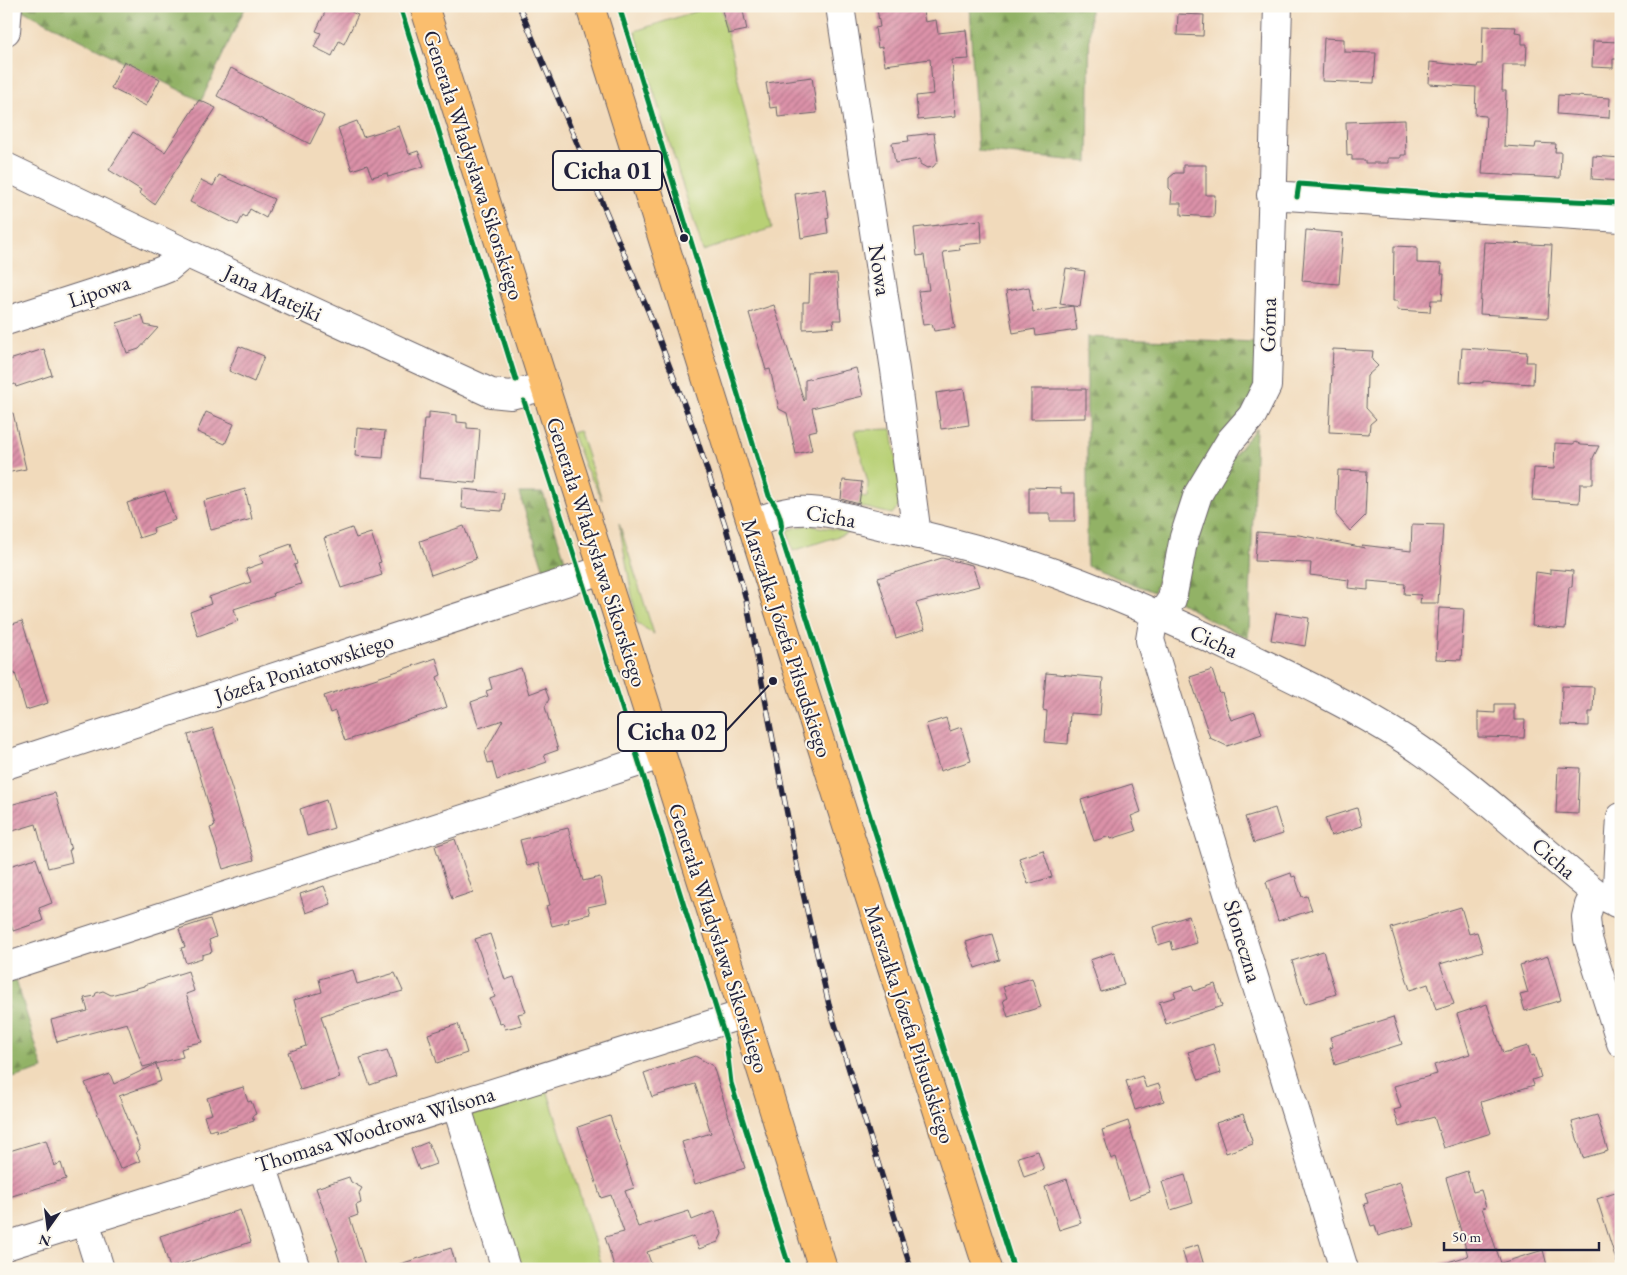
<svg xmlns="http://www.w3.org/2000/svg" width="1627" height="1275" viewBox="0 0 1627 1275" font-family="'EB Garamond',serif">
  <defs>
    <pattern id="forest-firs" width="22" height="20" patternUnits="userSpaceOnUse" patternTransform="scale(1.25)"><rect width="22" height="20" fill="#92b266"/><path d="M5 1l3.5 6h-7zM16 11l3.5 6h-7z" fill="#779055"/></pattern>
    <pattern id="building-hatch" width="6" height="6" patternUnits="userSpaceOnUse" patternTransform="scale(1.25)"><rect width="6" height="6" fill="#dc92a9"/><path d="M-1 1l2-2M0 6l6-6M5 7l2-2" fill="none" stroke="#b2778b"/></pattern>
  </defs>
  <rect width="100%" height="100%" fill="#fbf7ec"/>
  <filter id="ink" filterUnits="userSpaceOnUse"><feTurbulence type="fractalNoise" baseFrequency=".02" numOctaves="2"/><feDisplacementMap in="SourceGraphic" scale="10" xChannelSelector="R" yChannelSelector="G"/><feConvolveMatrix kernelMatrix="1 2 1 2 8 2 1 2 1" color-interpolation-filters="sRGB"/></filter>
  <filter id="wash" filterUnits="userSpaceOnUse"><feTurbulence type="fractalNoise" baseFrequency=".0096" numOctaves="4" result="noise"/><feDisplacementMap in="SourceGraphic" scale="20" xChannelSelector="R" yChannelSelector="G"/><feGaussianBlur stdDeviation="1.12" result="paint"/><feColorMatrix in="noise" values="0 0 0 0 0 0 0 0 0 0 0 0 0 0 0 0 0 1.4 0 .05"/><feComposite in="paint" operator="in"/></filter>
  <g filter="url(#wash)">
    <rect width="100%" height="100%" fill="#f1dabb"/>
    <path fill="#b8d075" stroke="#6d7958" d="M712,6H721L772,228L703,251L635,31Z
      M892,429L902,502L892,514L858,506L860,496L867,497L868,483L855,430Z
      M579,431L580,432L602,500L595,485L585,467L572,433Z
      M619,523L654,634L637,623Z
      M807,525L851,532L793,551L787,530Z
      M546,1086L550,1099L603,1269H512L463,1113Z"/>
    <path fill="url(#forest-firs)" stroke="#5a6a50" d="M23,6H246L201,101L22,10Z
      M969,6H1090L1088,162L978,151Z
      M1087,337L1259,343L1257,393L1175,532L1154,592L1087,566Z
      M1256,428L1249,629L1248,638L1206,618L1179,602L1215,479Z
      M519,493H543L567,566L545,573Z
      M16,979L43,1069L6,1080V982Z"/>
    <g id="blocks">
      <path fill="url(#building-hatch)" d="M328,6H339L358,15L344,44L339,41L332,56L314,47L321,33L316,31Z
        M721,6H742L747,30L728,34Z
        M896,6H922L925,22L936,20L938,33L966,30L969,59L952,60L956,116L918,120L916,96L933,94L930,59L885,65L882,47L878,48L875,28L880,27L877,9Z
        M1178,14L1204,15L1203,36L1177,35Z
        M1483,26L1516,27L1515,32L1522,33V44H1527L1526,65H1503L1502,91H1506L1504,146L1535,148L1536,143L1556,144L1555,152H1561L1560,178L1482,174L1486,116L1475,115L1476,87L1429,84L1430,62L1477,67L1478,64H1482Z
        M1324,38L1344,39V52L1376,53L1374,83L1322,81Z
        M1593,41L1621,42V59H1613V68L1592,67Z
        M124,61L160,79L146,106L111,88Z
        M231,68L324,116L310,144L217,96Z
        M812,77L817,113L778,117L777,107L770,108L766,83Z
        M1558,95L1610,98L1609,118L1557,114Z
        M199,100L216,108L154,204L139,193L141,190L109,170L133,132L165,152Z
        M1405,120L1406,155H1401V158H1388V163H1365V160H1352V155L1347,156L1346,122Z
        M357,121L363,137L399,126L409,154L418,151L424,166L388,177L387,173L372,177L367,165L352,170L338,128Z
        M934,133L938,161L933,167L927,168L920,164V159L895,163L892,143L909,141L908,136Z
        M1593,156L1621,158V181L1592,179Z
        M1183,165H1206V195H1215L1214,217L1181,215V203H1171L1172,191L1169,188V178L1175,173H1183Z
        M219,175L274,199L266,218L250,209L246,217L243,215L238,225L190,202L201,180L213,186Z
        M825,189L829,217L826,218L828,233L801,238L795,194Z
        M981,220L982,243L959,245L960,250L943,252L955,328L934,331L932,324L923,325L918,291L929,290L924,255L917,256L914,228Z
        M1306,230L1343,233L1339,284L1302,281Z
        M1484,242L1552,245L1548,318L1480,314Z
        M1394,246L1417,247V263L1442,264L1441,274H1444L1442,300H1431L1430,312L1397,310L1398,301H1393Z
        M1066,268L1085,271L1080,307L1060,304Z
        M837,274L841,320H833L834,327L803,329V302H809L810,275Z
        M1029,287L1033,312L1073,306L1077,330L1036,336L1035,329L1013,333L1006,291Z
        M774,305L804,401L805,400V380L856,368L863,396L812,408L817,430L808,432L812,450L796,454L787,413L779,409L770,369L766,370L749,313Z
        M142,315L145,325L158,328L139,349L127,353L117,323Z
        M239,346L264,356L254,382L229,371Z
        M1462,348L1527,352L1526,362H1534L1533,384L1483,381V383L1460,382Z
        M44,349L52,375L16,387L15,384L6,387V361Z
        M1333,349L1373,351L1372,360L1378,366L1367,376L1366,408L1376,419L1370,424L1369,434L1329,432Z
        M964,389L969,425L941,429L936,393Z
        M1031,389H1086V418L1031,419Z
        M206,412L234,424L225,444L197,432Z
        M429,412L457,415V422L467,423V428L480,429L476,483L419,478L424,419H429Z
        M13,413L26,469L6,473V414Z
        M357,428L385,431L383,458L355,456Z
        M1576,442L1581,445L1599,446L1593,458V484H1580L1579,503L1532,500L1534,468L1554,469L1555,443L1573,444Z
        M1338,470L1367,471L1365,516L1350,531L1336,515Z
        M843,480L862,482L859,504L841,499Z
        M1029,487L1061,488V493H1075V521H1050V513H1029Z
        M245,489L252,519L211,530L204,501Z
        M463,489L504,493L502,511L462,508Z
        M165,491L175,520L153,528L154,533L139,538L127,503Z
        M1412,524L1443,525L1438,603H1420L1421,595L1404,594L1405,584L1368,581V590L1348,588L1349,580L1310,575L1311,563L1255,561L1257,532L1299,535L1365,548L1362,545L1411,551Z
        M464,526L476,559L431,575L420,541Z
        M352,528L356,538L371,533L381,562L378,563L382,575L341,588L324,538Z
        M291,544L297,564L294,565L301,584L273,593L274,596L234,609L238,621L198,636L190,612L211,604L209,597L251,582L246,569L263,563L260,555Z
        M942,558L972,565L979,586L916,603L925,629L896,638L878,578Z
        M1550,569L1573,571L1572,587H1569L1565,629L1532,626L1536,572L1550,574Z
        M1439,608L1464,609L1461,660L1436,659Z
        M1276,613L1309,618L1305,646L1271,640Z
        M22,621L48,703L26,710L15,673L6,676V626Z
        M436,658L441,675L437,677L447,707L345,741L335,711L330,713L324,696Z
        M521,668L529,694L545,688L549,699L545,707L558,750L544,755L547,762L497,780L492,762L488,763L485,752L503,720L479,728L471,702L488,696L486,691L492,689L489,678Z
        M1212,670L1220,694L1222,693L1231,720L1255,712L1262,734L1227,746L1210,738L1190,677Z
        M1046,673L1103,678L1100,715L1070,713L1068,744L1045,742L1047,711L1043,710Z
        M1562,686L1594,687L1593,712H1589V726L1561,725Z
        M1495,704H1514V720H1525L1524,738L1478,737V712L1495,713Z
        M946,718L950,731L961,727L971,761L940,771L926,724Z
        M213,728L254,860L223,869L210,828L215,826L188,735Z
        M1558,767L1580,768L1578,814L1556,813Z
        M1132,784L1141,812L1131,816L1136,831L1111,839L1110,836L1094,841L1081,800Z
        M55,793L71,850H69L72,862L48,868L36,824L6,833V806Z
        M326,800L334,828L307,836L300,809Z
        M1275,808L1283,834L1254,843L1245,817Z
        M1357,808L1362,826L1331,836L1325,818Z
        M568,828L583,881L600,877L606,903L588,907L590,914L568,919L569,922L552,926L546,906L550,905L539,863L527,866L520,840Z
        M455,839L473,892L452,899L435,846Z
        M1043,850L1052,877L1028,884L1019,858Z
        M36,858L52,903L39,908L43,921L13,931L6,909V867Z
        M1291,873L1292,877L1295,876L1302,897L1307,896L1312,910L1278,921L1266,882Z
        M324,886L331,904L306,913L300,894Z
        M1461,907L1469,934L1477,932L1483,951L1440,964L1454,1004L1436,1010L1428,984L1410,990L1391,928Z
        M1189,916L1197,943L1173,950L1171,941L1158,945L1153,927Z
        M210,919L216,937L209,940L212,952L202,955V958L186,963L181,948L185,947L179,929Z
        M490,934L505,980L514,977L526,1012L518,1014L522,1025L505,1029L503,1023L500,1024L490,999L495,997L475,939Z
        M992,934L1000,960L975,968L966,942Z
        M1323,951L1336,994L1305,1004L1292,961Z
        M1114,952L1124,985L1101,992L1090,960Z
        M1548,956L1561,1000L1525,1011L1520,995L1528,993L1520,965Z
        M353,970L357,984L395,973L403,991L349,1006L321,1016L340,1078L300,1090L288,1052L306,1046L294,1000L322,992L319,979Z
        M188,971L194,991L186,994L202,1042L186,1045L187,1047L181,1049L183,1057L143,1067L127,1023L57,1042L51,1020L88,1011L84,998L95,996L96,993L103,991L111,995L144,986V985Z
        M1032,978L1041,1007L1008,1017L1003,1000L1007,998L1003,987Z
        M1215,984L1222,1006L1166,1024L1159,1002L1176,997L1174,992L1192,986L1194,991Z
        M1487,1004L1503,1053L1528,1046L1531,1056L1534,1055L1541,1077L1532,1080L1534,1085L1481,1102L1491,1133L1444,1148L1434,1117L1399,1127L1394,1110L1401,1108L1394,1086L1437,1074L1434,1065L1470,1054L1457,1014Z
        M1393,1017L1402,1044L1335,1065L1330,1048L1333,1047L1330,1037Z
        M458,1024L467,1053L437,1063L428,1034Z
        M1213,1044L1221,1073L1199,1080L1188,1052Z
        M387,1050L396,1076L370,1085L360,1058Z
        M695,1056L713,1066L745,1168L695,1184L682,1142L711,1133L695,1084L652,1097L644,1073Z
        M156,1064L161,1081L119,1096L140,1149L136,1152L140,1161L120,1169L85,1083L110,1074L114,1084Z
        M1142,1076L1146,1088L1159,1084L1164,1101L1135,1110L1126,1081Z
        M243,1087L248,1102L251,1101L256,1114L252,1116L254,1121L217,1132L216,1129L209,1131L204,1116L212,1114L207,1098Z
        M1243,1114L1253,1144L1226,1153L1216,1123Z
        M1597,1115L1608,1151L1583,1158L1572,1122Z
        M610,1116L634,1188L625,1191L638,1227L689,1211L692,1220L715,1211L722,1234L718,1242L699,1249L694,1236L647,1252L653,1269H615L605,1237L624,1232L611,1195L601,1198L578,1127Z
        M1128,1121L1150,1192L1129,1199L1116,1157L1111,1159L1102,1130Z
        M46,1140L54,1166L61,1163L66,1179L6,1198V1152Z
        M428,1142L436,1164L419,1170L411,1149Z
        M1038,1151L1044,1170L1024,1177L1018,1157Z
        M1467,1171L1473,1192L1481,1190L1486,1207L1482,1208L1501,1263L1543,1250L1548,1269H1439L1438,1265L1468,1256L1446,1178Z
        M1185,1175L1193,1203L1171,1210L1162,1182Z
        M349,1177L351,1182L362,1188L359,1193L361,1203L356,1205L358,1215L350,1218L366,1269H342L336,1250H338L316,1188Z
        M1067,1179L1081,1223L1059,1230L1045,1187Z
        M1400,1182L1414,1225L1378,1236L1375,1225L1371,1226L1364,1204L1368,1203L1365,1193Z
        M1621,1191V1263H1617L1597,1199Z
        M240,1210L251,1242L170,1268L160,1236Z
        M1198,1245L1205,1269H1188L1182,1250Z
        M451,1248L457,1269H398L397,1265Z"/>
    </g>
  </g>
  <g filter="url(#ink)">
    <use href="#blocks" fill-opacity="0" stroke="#6a6268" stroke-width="1"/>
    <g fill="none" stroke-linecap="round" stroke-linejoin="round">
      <defs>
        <path id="minor" d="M840,6L895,370L917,535
          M1278,6L1267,386L1252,416L1230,441L1198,494L1184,537L1172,599L1152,628L1150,640L1344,1269
          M6,31L8,6
          M6,167L186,253L491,393L511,395L545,386
          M1271,195L1621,218
          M6,321L158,272L168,268L186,253
          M751,523C785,511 798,507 835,514C900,531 967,544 1031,565C1103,589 1171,620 1239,652C1296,679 1354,707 1407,741C1475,786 1532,842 1596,893L1621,905
          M6,765L602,570
          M1596,893L1589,905L1586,917L1588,939L1621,1043
          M1616,903L1621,817
          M6,967L661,755
          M456,1104L506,1269
          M262,1165L296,1269
          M85,1221L100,1269
          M6,1246L744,1014"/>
        <path id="major" d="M424,6L744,1014L823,1269
          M590,6L798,672L988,1269"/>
      </defs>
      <use href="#minor" stroke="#6a6268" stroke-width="30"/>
      <use href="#major" stroke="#6a6268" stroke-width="30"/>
      <use href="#minor" stroke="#fff" stroke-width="28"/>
      <use href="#major" stroke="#fabe6e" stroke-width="28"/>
      <defs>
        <path id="rail" d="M519,6L649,313L694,430L726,528L746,599L799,876L829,1005L911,1269"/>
      </defs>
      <use href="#rail" stroke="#22223b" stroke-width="5.5"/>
      <use href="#rail" stroke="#fbf7ec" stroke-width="4" stroke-dasharray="11" stroke-linecap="butt"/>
      <defs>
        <path id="cycleway" d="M400,6L516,380
          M619,6L769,496C776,505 785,522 780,533L1014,1269
          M1297,197L1299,184L1465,196L1618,203
          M524,401L581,577L726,1040L731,1083L790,1269"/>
      </defs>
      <use href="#cycleway" stroke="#fbf7ec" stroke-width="8"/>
      <use href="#cycleway" stroke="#00873e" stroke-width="5"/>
    </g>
  </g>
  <g text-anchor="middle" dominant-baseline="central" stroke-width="4" stroke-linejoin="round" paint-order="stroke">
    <g font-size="22" fill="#22223b" stroke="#fbf7ec">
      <text transform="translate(474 165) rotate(72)">Generała Władysława Sikorskiego</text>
      <text transform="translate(880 270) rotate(81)">Nowa</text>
      <text transform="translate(99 291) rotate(-18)">Lipowa</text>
      <text transform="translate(273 293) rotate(25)">Jana Matejki</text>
      <text transform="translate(1268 325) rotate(-89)">Górna</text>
      <text transform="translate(831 516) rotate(10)">Cicha</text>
      <text transform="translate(597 552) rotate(72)">Generała Władysława Sikorskiego</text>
      <text transform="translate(787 638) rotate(72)">Marszałka Józefa Piłsudskiego</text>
      <text transform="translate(1214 641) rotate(25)">Cicha</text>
      <text transform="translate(304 668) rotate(-18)">Józefa Poniatowskiego</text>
      <text transform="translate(1554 858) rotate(41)">Cicha</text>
      <text transform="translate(719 938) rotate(72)">Generała Władysława Sikorskiego</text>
      <text transform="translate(1243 941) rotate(73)">Słoneczna</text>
      <text transform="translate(910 1024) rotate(72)">Marszałka Józefa Piłsudskiego</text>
      <text transform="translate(375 1129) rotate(-17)">Thomasa Woodrowa Wilsona</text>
    </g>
  </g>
  <path fill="none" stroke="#22223b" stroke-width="2" d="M684 238L662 171M773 681L726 731"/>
  <g fill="#22223b" stroke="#fbf7ec" stroke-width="2">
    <circle cx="684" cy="238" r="5"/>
    <circle cx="773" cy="681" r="5"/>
  </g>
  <g fill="#fbf7ec" stroke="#22223b" stroke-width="2">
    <rect x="553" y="151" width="109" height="39" rx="5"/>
    <rect x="618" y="712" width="108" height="39" rx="5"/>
  </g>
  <g font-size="24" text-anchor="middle" font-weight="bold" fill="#22223b">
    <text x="608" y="179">Cicha 01</text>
    <text x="672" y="740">Cicha 02</text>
  </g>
  <rect width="1627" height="1275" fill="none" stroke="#fbf7ec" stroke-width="25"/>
  <g transform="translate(48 1228) rotate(194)" stroke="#fbf7ec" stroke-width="4" paint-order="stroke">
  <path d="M0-4L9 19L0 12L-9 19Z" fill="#22223b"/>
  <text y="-8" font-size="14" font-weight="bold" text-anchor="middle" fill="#22223b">N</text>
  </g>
  <path d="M1444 1242v8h155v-8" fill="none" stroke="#22223b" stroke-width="2.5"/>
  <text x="1452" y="1242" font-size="15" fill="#22223b" stroke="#fbf7ec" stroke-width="4" paint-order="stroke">50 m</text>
</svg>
